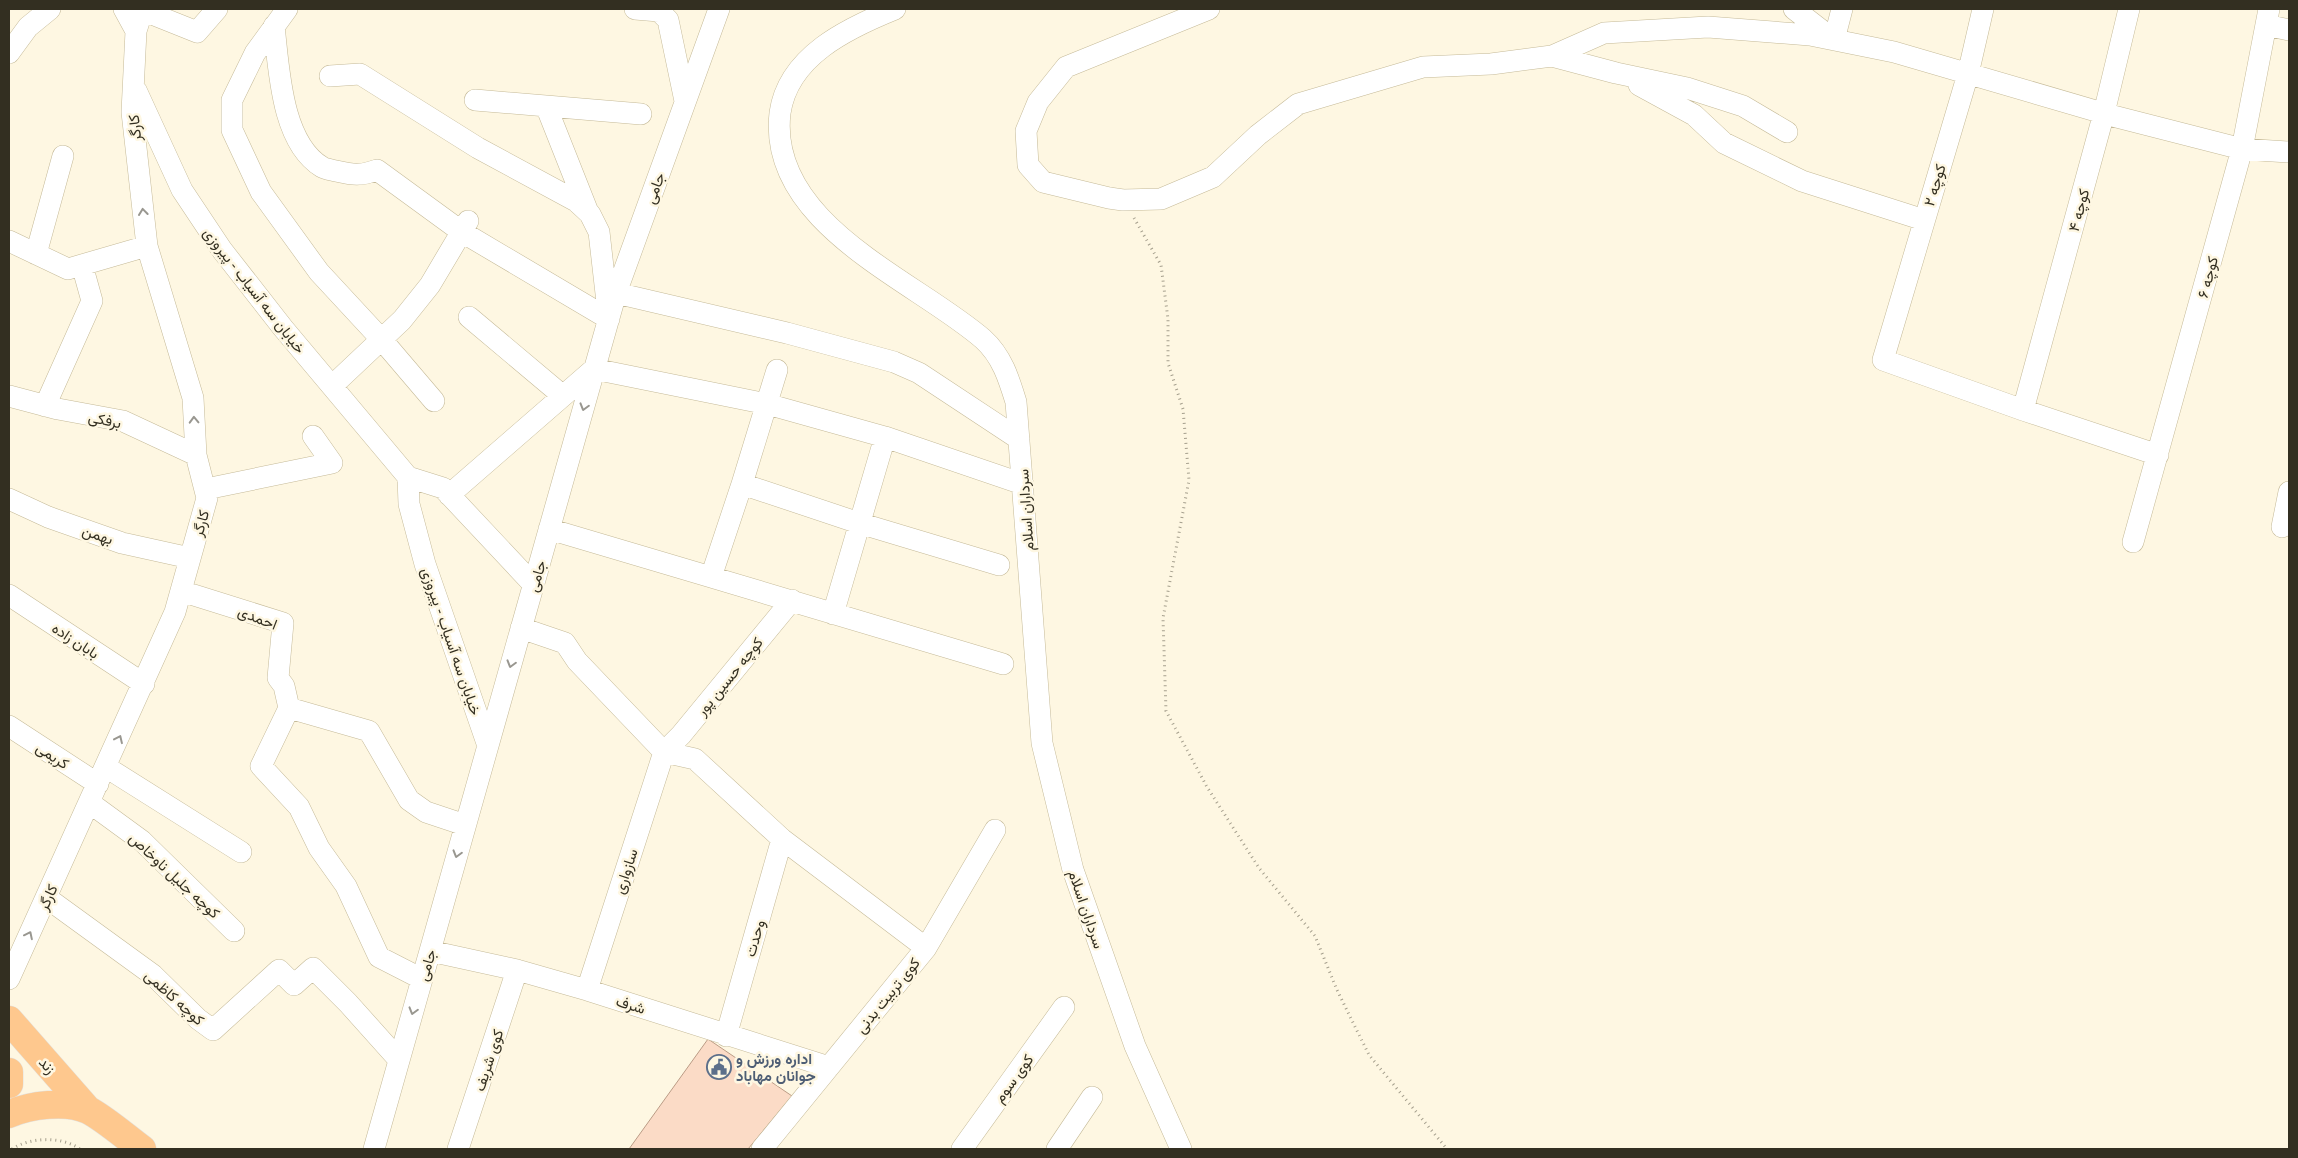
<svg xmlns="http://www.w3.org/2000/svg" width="2298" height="1158" viewBox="0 0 2298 1158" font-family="'Noto Sans',Vazirmatn,sans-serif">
  <rect width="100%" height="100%" fill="#fef7e2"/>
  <path fill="#fbdbc6" stroke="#bb9c86" d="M708,1039L792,1096L748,1149H629Z"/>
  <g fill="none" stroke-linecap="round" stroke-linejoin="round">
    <defs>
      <path id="minor" d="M124,9L136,31
        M287,9L255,53L232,100V130L261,192L319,272L382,340L434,401
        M635,9L659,11L668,20L685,101
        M895,9C848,28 788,56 780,113C767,224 915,280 983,339C1002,356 1009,379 1016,402L1042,743L1073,870L1135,1046L1181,1149
        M1209,9L1066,67L1038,102L1026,131L1028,165L1043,182L1109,198L1123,200L1161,199L1213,177L1258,135L1298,104L1423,67L1491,64L1552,56L1616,73L1687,88L1743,106L1787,132
        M1794,9L1834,40L1842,9
        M1983,9L1968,74L1883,360L2023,410L2158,455
        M142,10L197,32L217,9
        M2266,25L2289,30
        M274,26C279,68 281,142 322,167C325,169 332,170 336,171C354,175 360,176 377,170L462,232L609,319
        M9,53L28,27L50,9
        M1552,56L1604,33L1708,27L1810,35L1894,52L2113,116L2242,149L2289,152
        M330,76L360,74L478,148L576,201L590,214L599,232L608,311
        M1639,85L1694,115L1724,143L1802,181L1924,220
        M136,90L182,190L222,250L283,328L408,477L443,488L533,584
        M475,100L641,114
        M546,106L588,212
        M9,241L68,269L147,246
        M36,254L63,156
        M616,293L787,333L894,362L919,373L1019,439
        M469,317L563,396
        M332,386L402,320L430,285L468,221
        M9,396L58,409L123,421L196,455
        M45,406L92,301L82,265
        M2023,410L2104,113L2129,9
        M408,477L409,504L425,564L488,746
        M742,484L777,370
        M206,489L332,463L313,436
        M449,495L594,369L767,404L885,437
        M9,499L48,517L122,543L190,558
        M2282,527L2289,492
        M549,529L711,577L742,484L859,523L999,565
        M2133,542L2242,149L2269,9
        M711,577L1003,664
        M181,591L283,623L278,678L284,686L289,708
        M9,595L144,684
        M833,614L885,437L1023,484
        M521,628L565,643L577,661L664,752L695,759L782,839L926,948
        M9,726L98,784
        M106,767L241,852
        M90,803L142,841L234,931
        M47,898L153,975L198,1019L213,1030L279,970L294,985L313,968L348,1003L399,1060
        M430,951L517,970L587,990L829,1067
        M9,979L175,612L207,498L196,455L193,398L147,246L132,112L136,31L143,9
        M422,979L379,957L346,886L319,848L299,807L261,766L289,708L369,731L409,800L426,812L465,825
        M587,990L664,752L681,735L792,600
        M726,1036L782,839
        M374,1149L616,293L719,9
        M458,1149L517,970
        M762,1149L926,948L995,830
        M962,1149L1064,1007
        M1057,1149L1092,1097"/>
      <path id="major" d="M9,1020L88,1110
        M9,1072V1084
        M9,1114C30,1105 66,1100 88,1110C104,1118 127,1138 142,1149"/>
    </defs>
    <use href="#minor" stroke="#c5ba98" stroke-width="22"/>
    <use href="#major" stroke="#e2e2e0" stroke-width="29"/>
    <path stroke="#a59f8d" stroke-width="3" stroke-dasharray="1 4" stroke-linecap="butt" d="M1134,218L1161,265L1168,319V363L1183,409L1189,480L1163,618L1166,711L1207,787L1259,868L1315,936L1337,990L1369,1055L1447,1149
      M12,1149C30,1137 62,1136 80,1149"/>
    <use href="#minor" stroke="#fff" stroke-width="21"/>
    <use href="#major" stroke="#fec88e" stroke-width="28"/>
  </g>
  <defs><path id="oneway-chevron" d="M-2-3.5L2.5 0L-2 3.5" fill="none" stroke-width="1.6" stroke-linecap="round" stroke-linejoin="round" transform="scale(1.25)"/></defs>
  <g stroke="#999790">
    <use href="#oneway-chevron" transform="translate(143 212) rotate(-97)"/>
    <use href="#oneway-chevron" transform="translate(584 407) rotate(106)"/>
    <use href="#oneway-chevron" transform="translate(194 420) rotate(-92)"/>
    <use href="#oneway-chevron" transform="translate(511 664) rotate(106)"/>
    <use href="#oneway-chevron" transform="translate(119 739) rotate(-65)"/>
    <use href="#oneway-chevron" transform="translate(457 854) rotate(106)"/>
    <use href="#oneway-chevron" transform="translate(29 935) rotate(-64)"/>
    <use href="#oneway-chevron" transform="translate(413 1011) rotate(106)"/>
  </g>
  <defs>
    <symbol id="civic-ring" viewBox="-11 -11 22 22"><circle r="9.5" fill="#fef7e2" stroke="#5c6f8a" stroke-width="1.5"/><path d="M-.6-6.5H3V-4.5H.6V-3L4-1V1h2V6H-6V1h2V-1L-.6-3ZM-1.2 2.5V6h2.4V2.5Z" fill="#5c6f8a"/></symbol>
  </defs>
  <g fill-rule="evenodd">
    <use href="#civic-ring" x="705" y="1053" width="28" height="28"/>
  </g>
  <g text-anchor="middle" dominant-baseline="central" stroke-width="5" stroke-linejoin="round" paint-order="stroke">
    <g font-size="15" fill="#332f21" stroke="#fef7e2">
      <text transform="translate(134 128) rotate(-96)">کارگر</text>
      <text transform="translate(1934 185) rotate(-73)">کوچه ۲</text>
      <text transform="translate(654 188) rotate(-70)">جامی</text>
      <text transform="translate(2078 210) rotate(-75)">کوچه ۴</text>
      <text transform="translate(2207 277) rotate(-75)">کوچه ۶</text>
      <text transform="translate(255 290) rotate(52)">خیابان سه آسیاب - پیروزی</text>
      <text transform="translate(105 419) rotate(12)">برفکی</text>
      <text transform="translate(1025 510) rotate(-94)">سرداران اسلام</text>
      <text transform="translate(200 523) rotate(-74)">کارگر</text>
      <text transform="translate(98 534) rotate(19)">بهمن</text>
      <text transform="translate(536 576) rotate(-74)">جامی</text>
      <text transform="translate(258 617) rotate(21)">احمدی</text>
      <text transform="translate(76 640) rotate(33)">بابان زاده</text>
      <text transform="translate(452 641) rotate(71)">خیابان سه آسیاب - پیروزی</text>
      <text transform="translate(729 676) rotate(-51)">کوچه حسین پور</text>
      <text transform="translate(53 755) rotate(33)">کریمی</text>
      <text transform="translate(625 871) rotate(-72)">سازواری</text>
      <text transform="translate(175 875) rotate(43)">کوچه جلیل ناوخاص</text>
      <text transform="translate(47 897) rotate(-65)">کارگر</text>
      <text transform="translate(1087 909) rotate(71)">سرداران اسلام</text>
      <text transform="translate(754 938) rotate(-74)">وحدت</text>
      <text transform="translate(426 965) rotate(-74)">جامی</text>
      <text transform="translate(887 995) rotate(-51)">کوی تربیت بدنی</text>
      <text transform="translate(175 997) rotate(42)">کوچه کاظمی</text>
      <text transform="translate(631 1004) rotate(18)">شرف</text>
      <text transform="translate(488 1060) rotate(-72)">کوی شریف</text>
      <text transform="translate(48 1065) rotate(49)">زند</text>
      <text transform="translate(1013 1078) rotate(-54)">کوی سوم</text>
    </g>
    <g font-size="15" font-weight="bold" fill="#4e5e75" stroke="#fef7e2" text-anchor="start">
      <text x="736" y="1058">اداره ورزش و<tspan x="736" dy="17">جوانان مهاباد</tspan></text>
    </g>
  </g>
  <rect width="2298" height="1158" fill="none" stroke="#332f21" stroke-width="20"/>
</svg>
